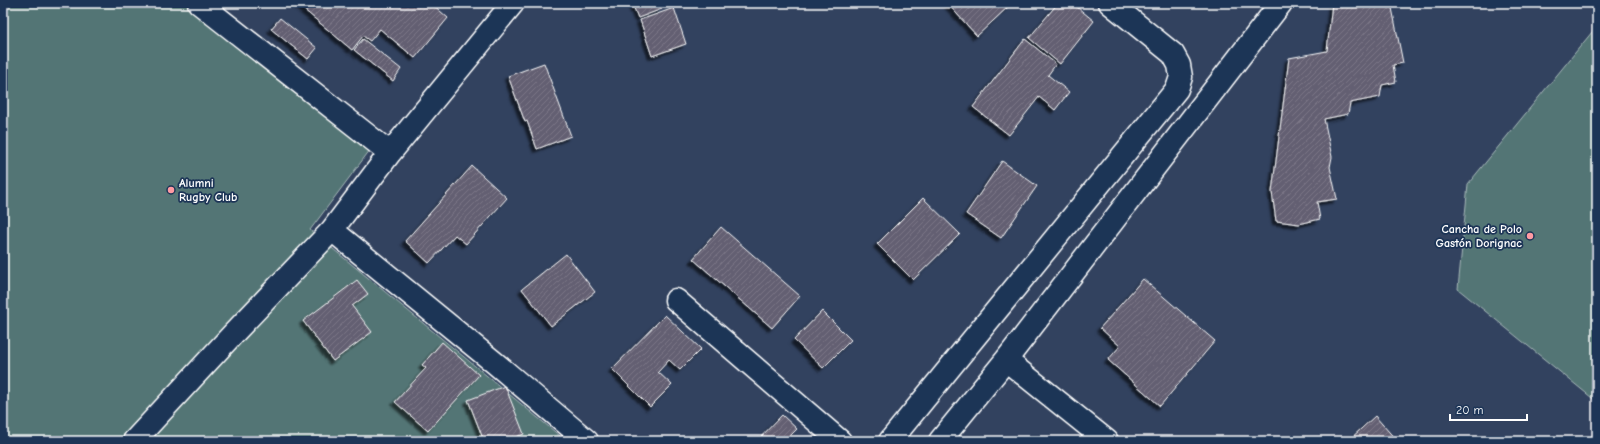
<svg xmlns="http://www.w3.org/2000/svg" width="1600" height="444" viewBox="0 0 1600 444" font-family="'Comic Neue',sans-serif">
  <defs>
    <pattern id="building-hatch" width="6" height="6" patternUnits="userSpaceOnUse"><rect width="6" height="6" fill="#645f72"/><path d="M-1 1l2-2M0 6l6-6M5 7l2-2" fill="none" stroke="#7b7787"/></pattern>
    <filter id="shadow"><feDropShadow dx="-3.5" dy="3.5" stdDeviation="1" flood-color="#0009"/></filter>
  </defs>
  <rect width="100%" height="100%" fill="#32425f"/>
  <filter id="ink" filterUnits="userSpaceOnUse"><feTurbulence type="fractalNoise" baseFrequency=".025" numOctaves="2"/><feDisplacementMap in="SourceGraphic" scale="8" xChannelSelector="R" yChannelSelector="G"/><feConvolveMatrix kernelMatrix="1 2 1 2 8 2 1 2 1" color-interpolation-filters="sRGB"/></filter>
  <g filter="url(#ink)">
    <path fill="#537575" stroke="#a9baba" d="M3,3H185L370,150L310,230L566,441H3Z
      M1597,26V402L1458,289L1468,184Z"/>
    <path fill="url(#building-hatch)" stroke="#fff" filter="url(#shadow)" d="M296,3H431L448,18L415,58L380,29L370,41L363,36L352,50Z
      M632,3H660L662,9L638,18Z
      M947,3H1006L1009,6L977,36Z
      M1058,3H1072L1094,21L1060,64L1029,38Z
      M1332,3H1391L1403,63L1393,65L1396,82L1382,85L1380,97L1350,103L1348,114L1324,119L1332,157L1330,167L1337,199L1317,202L1320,219L1299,224L1276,221L1272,192L1289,58L1327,51Z
      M674,8L686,44L652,56L640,20Z
      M280,18L317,48L308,59L271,29Z
      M363,39L401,69L393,81L354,50Z
      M1025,39L1056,64L1048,75L1069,92L1055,110L1039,97L1009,135L973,107Z
      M544,63L571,136L537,149L527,121L525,122L508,76Z
      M1002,161L1037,186L1001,238L966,214Z
      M472,166L507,198L466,244L455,235L429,263L405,241Z
      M923,198L960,234L913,280L877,244Z
      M721,227L800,296L772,328L693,259Z
      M566,254L595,292L551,326L522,289Z
      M1143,279L1215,341L1160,406L1108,360L1120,346L1100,328Z
      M357,280L368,294L352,306L372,332L333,361L303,321Z
      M822,311L851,340L823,368L794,340Z
      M665,315L701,349L680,370L669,360L658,372L672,385L650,407L612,369Z
      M442,342L479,375L428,431L395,402L426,368L422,365Z
      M505,386L524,434L506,441H484L468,400Z
      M782,415L797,429L785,441H757Z
      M1375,416L1397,441H1348Z"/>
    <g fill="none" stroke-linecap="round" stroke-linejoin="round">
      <defs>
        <path id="minor" d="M199,3L390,153
          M513,3L390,153L332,230L495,363L587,441
          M676,300L840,441
          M1006,360L1107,441
          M134,441L233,334L332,230
          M890,441L1177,89L1181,77L1179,65L1173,54L1110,3
          M940,441L1006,360L1281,3"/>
      </defs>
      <use href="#minor" stroke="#fff" stroke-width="25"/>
      <use href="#minor" stroke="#1d3557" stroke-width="22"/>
    </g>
  </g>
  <g fill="#ff9aa2" stroke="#1d3557" stroke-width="1.5">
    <circle cx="171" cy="190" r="4"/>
    <circle cx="1530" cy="236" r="4"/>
  </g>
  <g text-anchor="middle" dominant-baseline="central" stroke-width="3.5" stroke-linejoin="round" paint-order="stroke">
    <g font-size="12" font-weight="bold" fill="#fff" stroke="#1d3557" text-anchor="start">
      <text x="179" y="183">Alumni<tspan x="179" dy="14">Rugby Club</tspan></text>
      <text x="1522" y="229" text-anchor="end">Cancha de Polo<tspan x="1522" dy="14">Gastón Dorignac</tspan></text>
    </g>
  </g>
  <rect width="1600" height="444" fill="none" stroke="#1d3557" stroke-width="16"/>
  <rect x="8" y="8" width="1584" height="428" fill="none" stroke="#fff" stroke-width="1.5" filter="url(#ink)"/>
  <path d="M1450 414v6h77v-6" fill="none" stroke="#ffffff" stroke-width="2"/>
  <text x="1456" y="414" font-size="12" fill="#ffffff" stroke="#1d3557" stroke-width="3" paint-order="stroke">20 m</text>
</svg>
